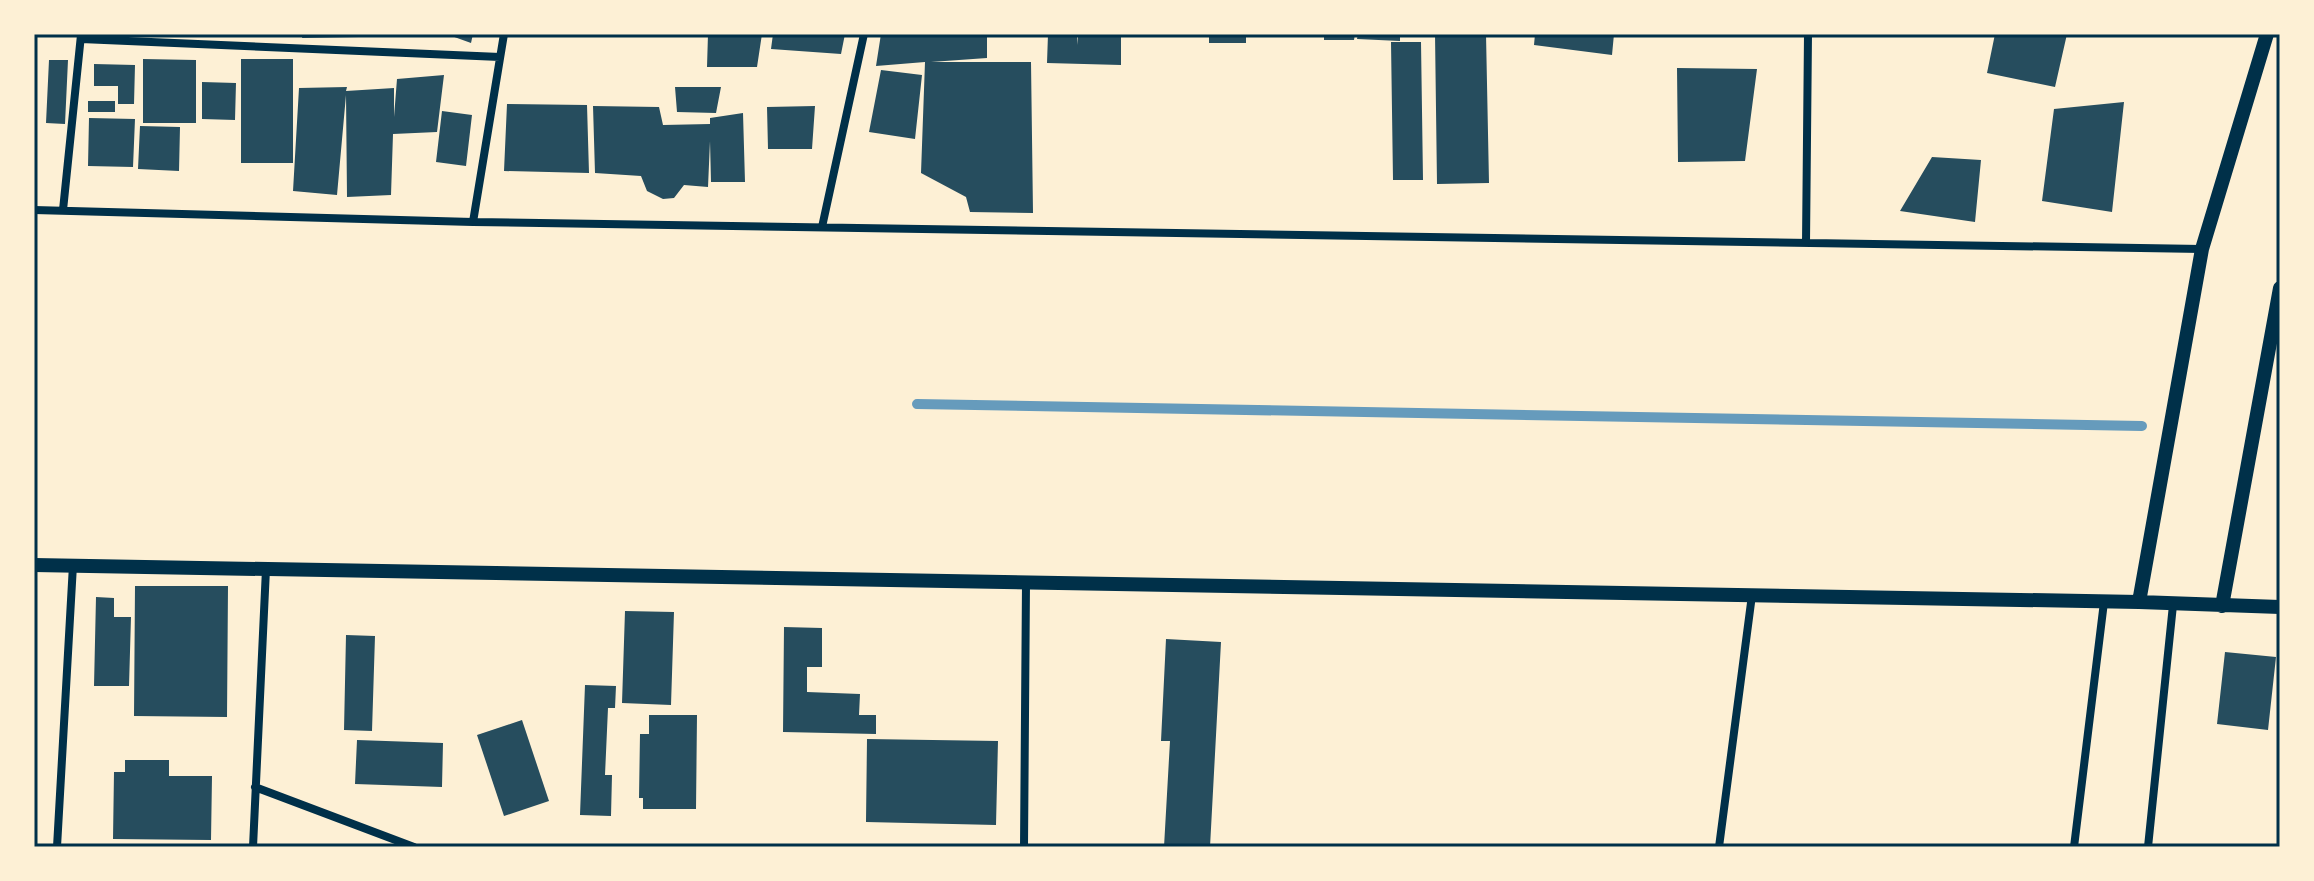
<svg xmlns="http://www.w3.org/2000/svg" width="2314" height="881" viewBox="0 0 2314 881" font-family="'Open Sans',sans-serif">
  <rect width="100%" height="100%" fill="#fdf0d5"/>
  <g fill="none" stroke-linecap="round" stroke-linejoin="round">
    <path stroke="#669bbc" stroke-width="10" d="M917,404L2142,426"/>
  </g>
  <path fill="#264d5e" d="M303,34H359V37L302,38Z
    M446,34H473L471,43Z
    M708,34H762L757,67H707Z
    M773,34H845L841,54L771,49Z
    M881,34H987V58L931,62H1031L1033,213L970,212L966,197L921,173L925,62L876,66Z
    M1048,34H1077V45L1078,34H1121V65L1047,63Z
    M1209,34H1246V43H1209Z
    M1324,34H1355L1354,40H1324Z
    M1358,34H1400V41L1357,39Z
    M1435,34H1486L1489,183L1437,184Z
    M1535,34H1614L1612,55L1534,45Z
    M1995,34H2067L2055,87L1987,73Z
    M1391,42H1421L1423,180H1393Z
    M143,59L196,60V123H143Z
    M241,59H293V163H241Z
    M49,60H68L65,124L46,123Z
    M94,64L135,65L134,104H118V86H94Z
    M1677,68L1757,69L1745,161L1678,162Z
    M881,70L922,75L915,139L869,132Z
    M444,75L437,132L393,134L391,195L347,197L346,95L337,195L293,191L299,88L347,87L346,91L394,88V117L397,79Z
    M202,82L236,83L235,120L202,119Z
    M675,87H721L716,113L677,112Z
    M88,101H115V112H88Z
    M2124,102L2112,212L2042,201L2054,109Z
    M507,104L587,105L589,173L504,171Z
    M593,106L659,107L663,125L710,124V118L743,113L745,182H711L710,141L708,187L684,185L674,198L663,199L647,191L641,176L595,173Z
    M815,106L812,149H768L767,107Z
    M442,111L472,115L466,166L436,162Z
    M89,118L135,119L133,167L88,166Z
    M140,126L180,127L179,171L138,169Z
    M1932,157L1981,160L1975,222L1900,211Z
    M135,586H228L227,717L134,716Z
    M96,597L114,598V617H131L129,686H94Z
    M625,611L674,612L671,705L622,703Z
    M784,627L822,628V667H807V692L860,694L859,715H876V734L783,732Z
    M346,635L375,636L372,731L344,730Z
    M1166,639L1221,642L1210,847H1164L1170,741H1161Z
    M2225,652L2276,657L2268,730L2217,724Z
    M585,685L616,686L615,708H608L605,775H612L611,816L580,815Z
    M649,715H697L696,809H643V798H639L640,734H649Z
    M522,720L549,801L504,816L477,735Z
    M867,739L998,741L996,825L866,822Z
    M357,740L443,743L442,787L355,784Z
    M125,760H169V776H212L211,840L113,839L114,772H125Z"/>
  <g fill="none" stroke-linecap="round" stroke-linejoin="round">
    <path stroke="#003049" stroke-width="8" d="M81,39L500,57
      M34,210L473,222L2202,249
      M63,210L81,35
      M473,222L504,34
      M822,227L864,34
      M1806,243L1808,34
      M255,787L414,847
      M57,847L73,565
      M253,847L266,569
      M1024,847L1026,583
      M1719,847L1752,595
      M2074,847L2104,602
      M2148,847L2173,605"/>
    <path stroke="#003049" stroke-width="14" d="M34,565L2139,602L2280,607
      M2139,602L2202,249L2267,34
      M2222,606L2280,288"/>
  </g>
  <rect width="2314" height="881" fill="none" stroke="#fdf0d5" stroke-width="72"/>
  <rect x="36" y="36" width="2242" height="809" fill="none" stroke="#003049" stroke-width="3"/>
</svg>
